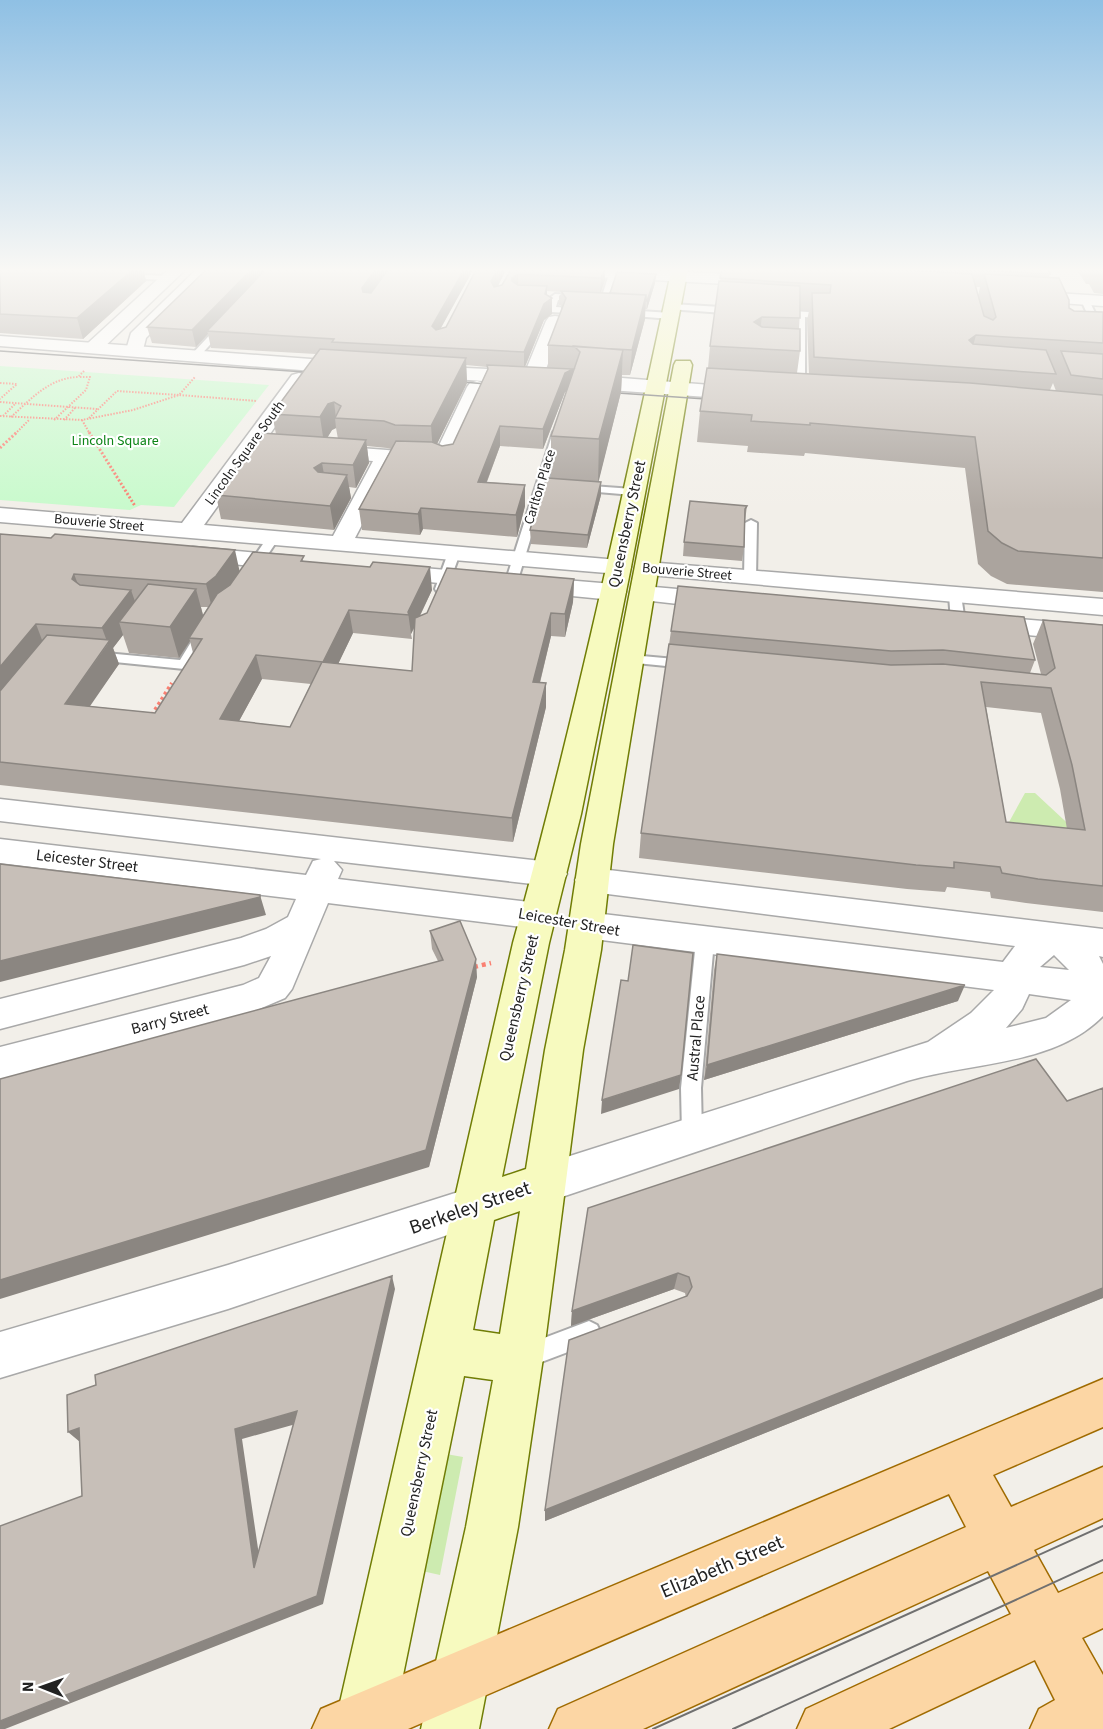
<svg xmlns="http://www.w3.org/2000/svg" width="1103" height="1729" viewBox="0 0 1103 1729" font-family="'Source Sans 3',sans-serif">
  <rect width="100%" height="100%" fill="#f2efe9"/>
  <path fill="#cdebb0" d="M1025,793H1035L1091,845L1003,833Z
    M446,1454L463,1457L440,1575L422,1571Z"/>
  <path fill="#c8facc" d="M0,366L269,385L174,507L141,505L130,510L0,500Z"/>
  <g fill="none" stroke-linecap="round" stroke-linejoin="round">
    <defs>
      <path id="service" d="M611,268H619L608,301L558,300L556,307L587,309L588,311L584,314L551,312L547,309L551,297L555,294L602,296Z
        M124,274L168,276L172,278L168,280L121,278L120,276Z
        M1085,297L1089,300L1103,330L1102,333L1095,331L1081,300Z
        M672,304L737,308L741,311L737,314L669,309L668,307Z
        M624,310L671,313L675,316L671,319L621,315L620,313Z
        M778,310L822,313L826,316L822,319L805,317V396L797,394V317L775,315L774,313Z
        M220,324L227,326L198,358H192V354Z
        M558,429L563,432L517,583L515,586H507L505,583L553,432Z
        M578,485L633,489L639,492L633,495L574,490L572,488Z
        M751,520L757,523L756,578L750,582L744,578L745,523Z
        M273,534L279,538L256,572L252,573L248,572L246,569L269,535Z
        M454,549L460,553L447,589L441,593L437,592L435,589L448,553Z
        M955,591L961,595L965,622L958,626L951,622L949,595Z
        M204,628L211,632L189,668L184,669L95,660L88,656L95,652L180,660L199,629Z
        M631,655L686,660L693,664L686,668L626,662L624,659Z
        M705,934L711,936L714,941L701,1088L702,1134L699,1140L692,1143L685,1140L682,1134L681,1088L696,941L699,936Z
        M589,1321L597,1325L601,1333L597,1341L523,1369L515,1365L511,1357L515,1349Z"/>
      <path id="minor" d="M170,268H187L100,351H88L85,347L88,343Z
        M198,268H215L146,338L142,354H128L126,350L131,333Z
        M514,268H613L766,276L774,281L766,286L522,273Z
        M1024,291L1103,296V306L1018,300L1016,296L1018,292Z
        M555,316L561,317L564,321L543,377L540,381H526L523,377L546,321L549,317Z
        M299,373L306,375L309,379L265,441L387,450L395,451L398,456L355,538L619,560L628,562L631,567L628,572L619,574L0,522V508L182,523L292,375ZM256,453L373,461L333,536L204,525Z
        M477,381L484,383L487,387L455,458L452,463L444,464L436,463L433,458L467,387L470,383Z
        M193,547L291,556L300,558L303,563L300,568L291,570L184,559L181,554L184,549Z
        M647,562L1103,599V615L638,574L635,569L638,564Z
        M387,565L613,584L622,587L626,592L622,597L613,600L378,577L375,572L378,567Z
        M643,586L722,593L731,596L735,601L731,606L722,609L634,599L630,594L634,589Z
        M982,616L1103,626V642L973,630L969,624L973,618Z
        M0,799L550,862L562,865L567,874L562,883L550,886L334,861L342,870L338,879L538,903L550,907L555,916L550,925L538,929L328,903L292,989L285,998L250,1013L0,1081V1047L243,985L259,978L271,956L244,965L0,1029V999L241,938L266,929L288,917L296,899L0,863V839L306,875L313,861L321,859L0,821Z
        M592,868L1103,929V957L1099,956L1103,964V1016C1054,1066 971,1062 907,1081L544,1203L529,1197L523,1183L529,1169L928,1042L971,1013L994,990L586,938L574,934L569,925L574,916L586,912L1003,962L1015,946L592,892L580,889L575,880L580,871ZM1054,955L1069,970L1040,967ZM1029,994L1071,1000L1046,1018L1006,1028L1022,1009Z
        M474,1187L489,1193L495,1207L489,1221L228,1309L0,1378V1332L228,1265Z"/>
      <path id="tertiary" d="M0,336L351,362L358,364L360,368L358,372L351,374L0,346Z
        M421,366L533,371L749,388L756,390L759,394L756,398L749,400L414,376L411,372L414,368Z"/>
      <path id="secondary" d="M672,268H688L631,567L581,814L549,943L502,1177L526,1169L545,1050L565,950L581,844L674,365L676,361H690L692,365L613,844L601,950L583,1050L543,1358L518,1527L479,1729H421L466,1527L493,1380L464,1376L392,1729H334L513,943C575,720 623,494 672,268ZM520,1211L500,1334L473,1330L494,1220Z"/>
      <path id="primary" d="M1103,1379V1427L993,1475L1011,1507L1103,1467V1518L1034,1550L1058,1593L1103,1573V1628L1082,1638L1103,1675V1729H1030L1039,1709L1055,1700L1035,1660L889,1729H797L806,1709L1011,1614L988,1571L643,1729H549L558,1709L966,1527L949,1494L408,1729H312L321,1709Z"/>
    </defs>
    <use href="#service" stroke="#a9a9a9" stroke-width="4"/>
    <use href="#minor" stroke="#a9a9a9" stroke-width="3"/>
    <use href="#tertiary" stroke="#a9a9a9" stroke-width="3"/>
    <use href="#secondary" stroke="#707d05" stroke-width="3"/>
    <use href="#primary" stroke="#a06b00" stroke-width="3"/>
    <path stroke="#fa8072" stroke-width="2" stroke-dasharray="1.5 1.5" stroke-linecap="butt" d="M0,383L17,384L0,399
      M0,402L97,409
      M0,416L82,420L133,410L179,395L257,401
      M3,416L16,403
      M11,417C31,399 49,378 78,377L85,370
      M89,418L117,391L179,395L195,377
      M54,420L86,390L90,377H79
      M64,420L75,408
      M82,420L90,434
      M15,434L29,420"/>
    <path stroke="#fa8072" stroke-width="3" stroke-dasharray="2 2" stroke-linecap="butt" d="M89,432L135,506
      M0,448L17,432"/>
    <path stroke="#fa8072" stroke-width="4" stroke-dasharray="3 3" stroke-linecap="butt" d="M152,715L172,683"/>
    <path stroke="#fa8072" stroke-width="4.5" stroke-dasharray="4 4" stroke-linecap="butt" d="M474,967L491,963"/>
    <use href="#service" fill="#fff" fill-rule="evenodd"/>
    <use href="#minor" fill="#fff" fill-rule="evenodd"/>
    <use href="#tertiary" fill="#fff" fill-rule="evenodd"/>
    <use href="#secondary" fill="#f7fabf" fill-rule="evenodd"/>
    <use href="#primary" fill="#fcd6a4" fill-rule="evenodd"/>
    <path stroke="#707070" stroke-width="1.5" d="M0,351L319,373
      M451,381L498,385
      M603,392L720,400"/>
    <path stroke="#707070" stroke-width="2" d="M653,1729L1103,1526
      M733,1729L1103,1560"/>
  </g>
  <path fill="#aba49e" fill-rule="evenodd" d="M0,268H143L146,281L83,339L0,333Z
    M474,268L441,328L446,327L507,268L498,286L502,285L512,268H605V280L601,293H610L656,274L655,283L647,309H645V319L630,375H622L621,392L598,482H601V495L587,548L531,544L530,530L551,479V436L566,392H565L543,449L500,446L487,482L525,485V506L517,537L423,529L420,535L362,530L359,509L391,449L387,448L367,446L369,463L356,488L349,487L351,498L334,530L221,519L216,495L276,434L272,414L316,354L211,348L208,334L196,347L152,343L147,327ZM547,291L561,292V294L559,296V305H561V311L548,345V368L525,367L544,320L552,314L547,295ZM466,365L487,367V371L453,444L442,446L437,444L467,383ZM336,428L338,439L327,438L332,430Z
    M722,268H1047L1050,274L1049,278L1069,308L1074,311L1103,312V592L1007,584L991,576L978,564L965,468L805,453L804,456L747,452L748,446L697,442L700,411L708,368L710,346ZM976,287H980L978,296ZM800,311H809L807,320L809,374L797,373L800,351L799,329ZM1053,383L1056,391L1050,390Z
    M1076,268H1103V294L1094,293L1089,284H1086Z
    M747,506L745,521L744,547L742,561L683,556L684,542Z
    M0,534L240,571L305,562L432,590L420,616L574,579L573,602L565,637L551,636L540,683L546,707L513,842L0,785ZM201,607H208L203,615ZM415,627L412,671L338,664L353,633L412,639L411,634ZM123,635L129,653L179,658L190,641L193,653L155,713L89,706L119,664L113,648ZM262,679L311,684L290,727L239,721Z
    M1024,617L1035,660L1030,673L1041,674L1033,644L1043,620L1103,625V912L1026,903L991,898L990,892L947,887L945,892L907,889L639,858L641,833L671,631ZM986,707L1041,713L1060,789L1067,829L1006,822Z
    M430,931L477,977L429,1167L438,961L432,949Z
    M717,954L958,1001L704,1080L714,970Z
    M1103,1088V1298L545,1521L686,1297L685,1293L674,1289L571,1326L572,1311L1067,1101Z"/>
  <path fill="#8b8681" d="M135,268H143L146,281L83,339L77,318Z
    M253,268H270L207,331L208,334L196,347L192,330Z
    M377,268H389L364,304L362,288Z
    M465,268H474L433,342L432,326Z
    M499,268H507L492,297L491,281Z
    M604,268H605V280L600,294L601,278Z
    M518,274V290L513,293L512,278Z
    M656,274L655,283L647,309V301Z
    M547,286V302L552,298V314L544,320L524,369V352Z
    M646,295L645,319L630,375L632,350Z
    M762,317L757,349L754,322Z
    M976,335L968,364L969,340Z
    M623,350L621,392L598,484L599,439Z
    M466,358L467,383L433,452L431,426Z
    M573,369V388L565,392L543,449V429L565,373Z
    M334,402L336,418H335L336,428L332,430L324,443L320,417L328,404Z
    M500,426V446L479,502L478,482Z
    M366,440L369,463L356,488L353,465Z
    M322,463L326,486L314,468Z
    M347,475L351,498L334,530L330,506Z
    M601,482V495L587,548L588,535Z
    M525,485V506L517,537L516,515Z
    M421,508L423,529L420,535L418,514Z
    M235,550L240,573L212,608L206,584Z
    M430,567L432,590L411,634L408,612Z
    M74,574L83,597L72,579Z
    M574,579L573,602L565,637V614Z
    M196,589L204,619L189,638L190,641L179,658L170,627Z
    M131,590L139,613L119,622L123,635L113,648L119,664L75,728L65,704L108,644L102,628Z
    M349,610L353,633L328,685L323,662Z
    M551,613V636L534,706L533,682Z
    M36,624L45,648L0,704V667Z
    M256,655L262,679L227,743L220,719Z
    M546,683V707L513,842L512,818Z
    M260,895L266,915L0,982V961Z
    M476,959L477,977L429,1167L0,1299V1280Z
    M965,985L958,1001L704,1080L707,1065Z
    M681,1075L679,1089L601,1114L602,1100Z
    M678,1273L674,1289L571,1326L572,1311Z
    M392,1276L395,1289L323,1604L5,1729H0V1721L317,1596Z
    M1103,1288V1298L545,1521V1510Z
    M297,1411L303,1422L242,1439L262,1576L254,1568L235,1429Z
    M79,1428L80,1442L68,1432Z"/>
  <path fill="#c7bfb8" stroke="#8b8681" stroke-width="1.5" fill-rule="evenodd" d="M0,268H135L77,318L0,314Z
    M208,268H253L192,330L147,327Z
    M267,268H377L362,288L363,292L371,293L389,268H465L432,326L436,330L446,327L477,268H499L491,281L494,287L502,285L512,268H604L601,278L518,274L512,278V281L518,285L547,286L545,294L552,298L544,304L524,352L332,342L334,339L207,331Z
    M722,268H867L972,274L984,316L993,320L996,317L984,274L1059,278L1069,300V308L1074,311L1103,312V343L976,335L969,340L973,344L1046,350L1056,374L814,357L812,293H830L831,285L720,278Z
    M934,268H1047L1050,274Z
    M617,272L656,274L647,301H646V295L610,293Z
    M719,281L800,286V318L762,317L754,322L762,327L800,329V351L710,346Z
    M561,291L646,295L632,350L548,345L566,298Z
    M574,346L623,350L599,439L551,436L580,352Z
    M320,349L466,358L431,426L395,425L384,421L335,418L341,406L334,402L328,404L320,417L272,414Z
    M1061,351L1103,354V379L1071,375Z
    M487,365L573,369L565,373L543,429L500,426L478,482L525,485L516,515L421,508L418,514L359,509L396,441L432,442L442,446L453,444L488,369Z
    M707,368L970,383L1103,395V558L1018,551L1002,543L988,531L975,437L810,423V425L751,421L752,415L700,411Z
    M261,433L366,440L353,465L322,463L314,468L318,472L347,475L330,506L216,495Z
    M547,478L601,482L588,535L530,530L540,494Z
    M690,501L747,506L745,509L744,547L684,542Z
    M0,534L51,538L55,534L235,550L216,576L206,584L74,574L72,579L80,585L131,590L102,628L36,624L0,667Z
    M253,552L304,556L301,561L370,567L373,562L430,567L408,612L409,615L349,610L323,662L256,655L220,719L290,727L322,662L412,671L415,618L427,613L447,568L574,579L565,614L551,613L533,682L546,683L512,818L0,762V691L47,635L110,640L65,704L155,713L202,639L189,638L217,594L230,585Z
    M148,584L196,589L170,627L119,622Z
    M678,586L1024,617L1035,660L943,650L891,651L671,631Z
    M1043,620L1103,625V886L1038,879L1002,873L1000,867L954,862V868L916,865L641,833L669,644L891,665L943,664L1046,675L1055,668ZM981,682L1051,688L1072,765L1085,830L1006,822Z
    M0,864L260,895V897L0,961Z
    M460,921L476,959L426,1150L0,1280V1079L443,960L430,931Z
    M633,945L693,953L681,1075L602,1100L621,980L628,981Z
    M717,954L965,985L707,1065Z
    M1036,1059L1067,1101L1103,1088V1288L545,1510L569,1340L687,1296L692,1287L689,1277L678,1273L572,1311L588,1208Z
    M392,1276L317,1596L0,1721V1526L82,1496L79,1428L68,1432L67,1395L96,1385L95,1375ZM297,1411L254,1568L235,1429Z"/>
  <linearGradient id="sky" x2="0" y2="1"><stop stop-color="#8fc0e4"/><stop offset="0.53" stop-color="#f9f8f5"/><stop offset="1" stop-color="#f9f8f5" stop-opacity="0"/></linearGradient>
  <rect width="1103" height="510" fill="url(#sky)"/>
  <g text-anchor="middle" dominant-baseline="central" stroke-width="4.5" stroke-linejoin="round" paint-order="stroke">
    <g font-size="14" fill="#0c8416" stroke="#fff">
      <text x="115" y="441">Lincoln Square</text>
    </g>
    <g font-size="14" fill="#222" stroke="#fff">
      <text transform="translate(245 453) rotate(-54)">Lincoln Square South</text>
      <text transform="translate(540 487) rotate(-73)">Carlton Place</text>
      <text transform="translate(99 523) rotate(5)">Bouverie Street</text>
      <text transform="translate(687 572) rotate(5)">Bouverie Street</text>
    </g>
    <g font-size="16" fill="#222" stroke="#fff">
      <text transform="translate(627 524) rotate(-78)">Queensberry Street</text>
      <text transform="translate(87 861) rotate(7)">Leicester Street</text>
      <text transform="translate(569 922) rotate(10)">Leicester Street</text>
      <text transform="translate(519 998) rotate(-77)">Queensberry Street</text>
      <text transform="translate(170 1019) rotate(-15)">Barry Street</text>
      <text transform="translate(696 1038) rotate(-85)">Austral Place</text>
      <text transform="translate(419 1473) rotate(-78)">Queensberry Street</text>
    </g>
    <g font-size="20" fill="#222" stroke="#fff">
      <text transform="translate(470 1208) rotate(-19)">Berkeley Street</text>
      <text transform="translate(722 1567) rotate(-23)">Elizabeth Street</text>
    </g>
  </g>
  <g transform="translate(42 1687) rotate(271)" stroke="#ffffff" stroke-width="4.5" paint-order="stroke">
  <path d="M0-4.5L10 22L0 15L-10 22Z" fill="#222222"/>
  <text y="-9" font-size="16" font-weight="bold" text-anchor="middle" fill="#222222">N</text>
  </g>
</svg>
